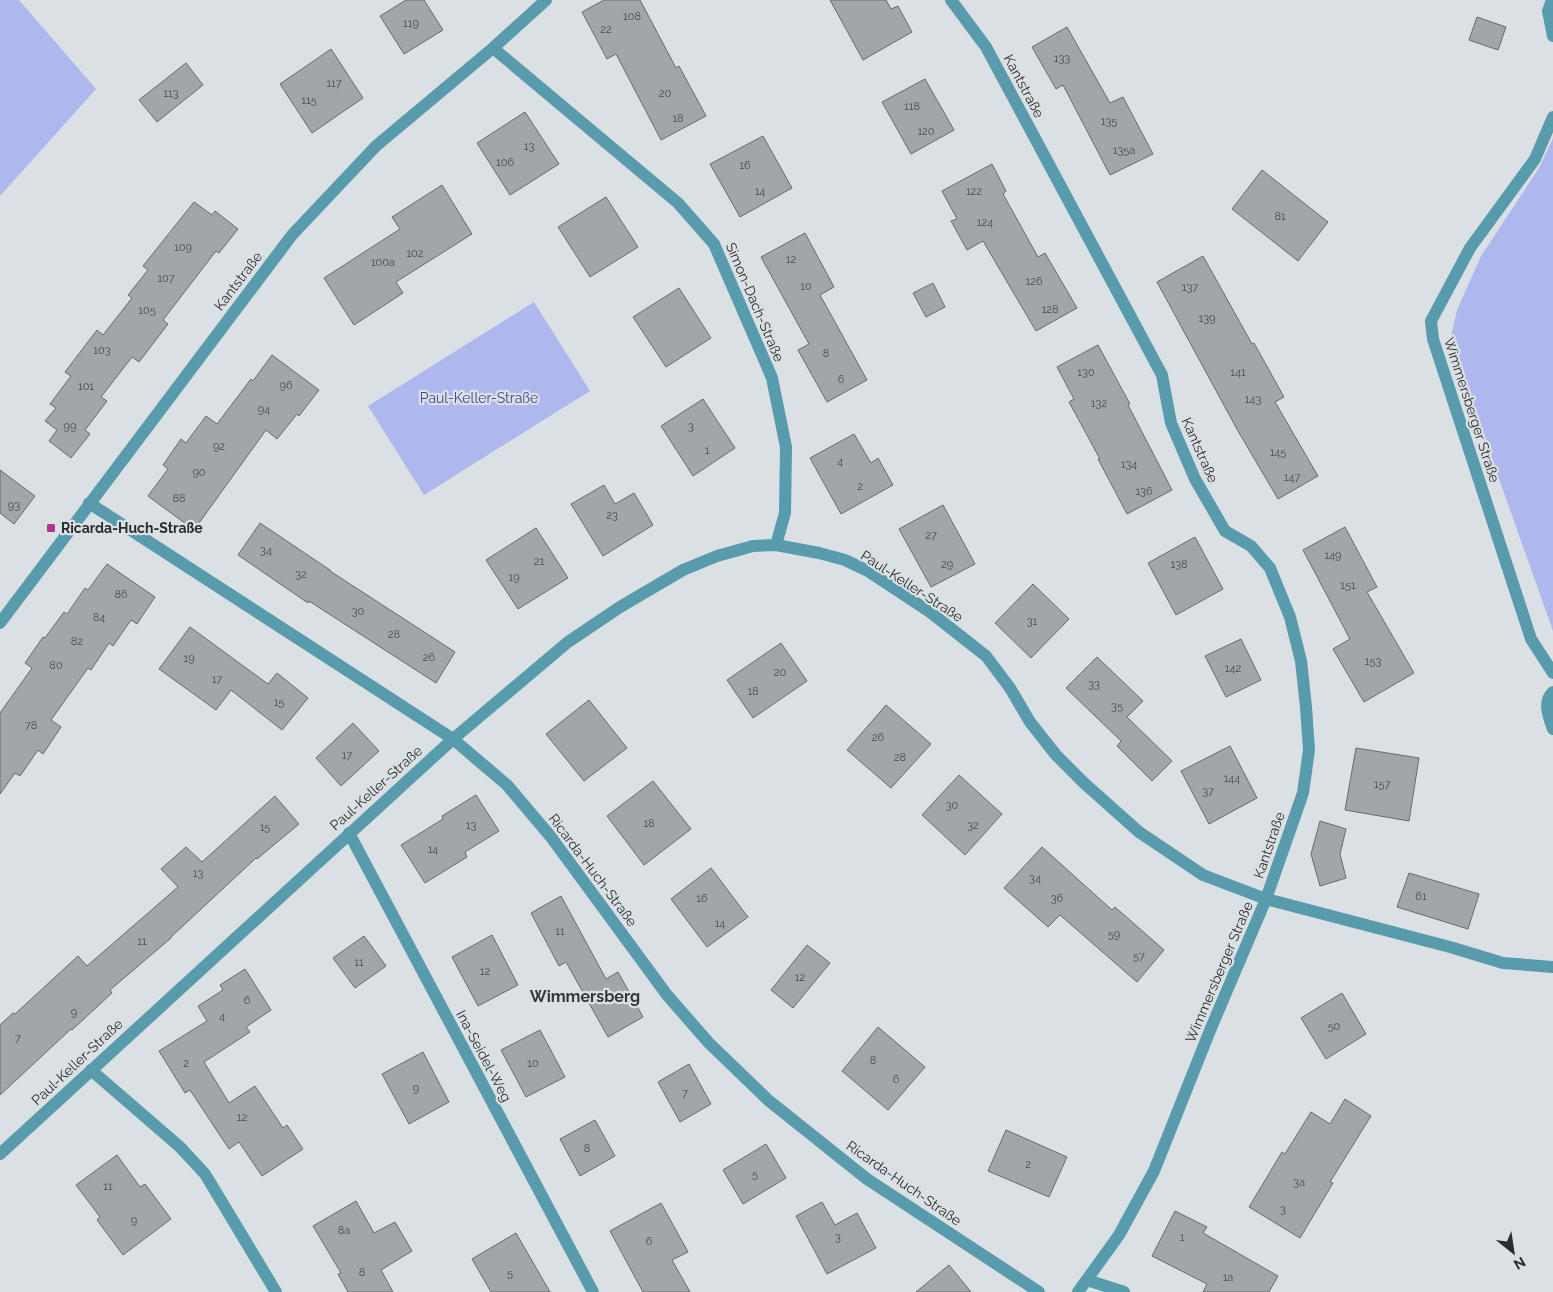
<svg xmlns="http://www.w3.org/2000/svg" width="1553" height="1292" viewBox="0 0 1553 1292" font-family="Raleway,sans-serif">
  <rect width="100%" height="100%" fill="#dae0e4"/>
  <path fill="#afb7ef" d="M0,0H19L96,89L0,196Z
    M1553,138V631L1450,341L1457,310L1481,256L1539,168Z
    M534,302L590,391L424,495L368,406Z"/>
  <path fill="#a2a6aa" stroke="#676a6e" d="M406,0H424L443,30L404,54L380,16Z
    M604,0H640L676,68L679,66L706,116L661,140L616,54L607,59L582,12Z
    M830,0H886L891,9L898,6L912,32L863,60Z
    M1477,17L1506,27L1498,50L1469,40Z
    M1067,27L1110,103L1123,97L1153,154L1110,175L1063,85L1056,89L1032,47Z
    M331,49L363,98L312,133L280,84Z
    M186,63L203,85L157,122L139,100Z
    M925,79L954,130L911,154L882,102Z
    M525,112L559,164L510,195L477,143Z
    M763,136L792,188L740,217L710,164Z
    M992,164L1006,191L1003,194L1038,257L1045,253L1077,308L1036,331L983,241L967,250L951,221L957,219L942,191Z
    M1262,170L1328,222L1298,261L1232,209Z
    M442,185L472,234L396,282L403,293L354,325L324,278L400,229L392,217Z
    M606,197L638,247L590,277L558,227Z
    M194,202L212,215L215,211L238,229L219,253L216,251L163,320L168,324L139,362L132,357L101,397L107,401L85,430L90,434L71,458L49,441L57,430L45,421L56,408L50,404L71,376L65,372L97,330L103,335L132,298L128,295L148,270L143,266Z
    M805,233L834,287L820,295L867,380L827,402L798,350L809,344L761,257Z
    M1203,256L1252,344L1254,343L1284,397L1275,402L1318,476L1278,499L1238,431L1157,282Z
    M933,283L945,307L926,317L913,293Z
    M679,288L711,338L666,367L633,317Z
    M1098,345L1130,404L1128,405L1172,490L1127,514L1098,459H1100L1069,402L1074,399L1057,367Z
    M272,355L319,390L299,416L297,414L277,439L266,430L194,530L148,496L168,469L163,465L181,439L186,443L206,416L217,424L251,379L253,381Z
    M703,399L735,448L693,476L661,426Z
    M854,434L871,463L878,458L893,485L841,514L810,458Z
    M0,470L35,496L14,524L0,513Z
    M604,485L615,504L634,493L653,525L603,556L571,504Z
    M943,505L975,564L931,587L899,529Z
    M260,523L330,570V571L455,652L436,683L309,601L308,603L238,555Z
    M1345,527L1377,587L1367,592L1414,673L1364,702L1333,649L1350,639L1303,550Z
    M536,528L568,578L518,609L486,560Z
    M1195,537L1223,589L1176,615L1148,563Z
    M107,564L155,597L137,624L131,620L113,646L109,643L91,670L88,668L51,720L61,727L43,754L38,750L20,776L15,773L0,794V713L32,668L25,663L43,637L45,638L64,612L67,614L85,588L88,590Z
    M1033,584L1069,619L1031,658L995,623Z
    M190,627L268,684L277,673L308,698L282,730L231,690L216,710L159,669Z
    M1241,639L1261,680L1226,697L1205,656Z
    M781,643L807,681L753,718L727,680Z
    M1097,657L1143,701L1127,717L1172,761L1152,781L1117,746L1121,741L1066,688Z
    M589,700L627,748L584,781L546,734Z
    M886,705L931,744L891,788L847,750Z
    M353,723L379,751L341,786L316,758Z
    M1230,746L1257,798L1209,824L1181,771Z
    M1356,748L1419,758L1409,821L1345,810Z
    M959,775L1002,814L965,855L922,815Z
    M653,781L691,829L644,865L607,816Z
    M476,795L499,831L465,852L467,857L425,883L401,845L443,819L442,816Z
    M275,796L299,824L257,859L256,858L171,937V938L110,990L112,993L72,1030L71,1029L0,1095V1025L13,1013L15,1014L78,956L87,966L178,887L161,869L186,847L202,862Z
    M1320,821L1346,829L1340,854L1346,878L1320,886L1311,854Z
    M1042,847L1112,910L1115,907L1164,950L1137,982L1060,915L1048,927L1004,888Z
    M711,868L748,917L707,947L671,899Z
    M1409,873L1479,894L1468,929L1397,907Z
    M561,896L606,979L618,972L643,1017L608,1037L566,962L559,966L531,913Z
    M492,935L518,985L478,1006L452,957Z
    M364,936L386,966L355,988L333,958Z
    M807,945L830,963L793,1008L771,990Z
    M245,969L271,1010L246,1027L250,1032L204,1062L229,1103L255,1086L283,1128L287,1125L303,1149L262,1176L239,1142L229,1149L190,1090L185,1093L159,1051L207,1021L198,1006L223,990L220,985Z
    M1342,993L1366,1034L1326,1059L1301,1018Z
    M878,1027L925,1067L888,1110L842,1071Z
    M540,1030L565,1077L526,1097L501,1050Z
    M423,1052L449,1102L409,1124L382,1074Z
    M689,1064L711,1104L680,1122L658,1082Z
    M1345,1099L1371,1116L1330,1182L1333,1183L1300,1238L1249,1207L1282,1152L1285,1154L1311,1112L1330,1124Z
    M595,1120L615,1156L580,1176L560,1139Z
    M1006,1130L1067,1157L1049,1197L988,1171Z
    M766,1144L786,1178L743,1204L723,1170Z
    M117,1155L140,1187L145,1184L171,1219L123,1255L97,1220L100,1217L76,1185Z
    M356,1201L374,1233L395,1222L412,1251L381,1270L393,1292H348L338,1274L341,1273L313,1226Z
    M822,1202L835,1225L857,1213L876,1248L827,1274L796,1216Z
    M661,1203L688,1252L672,1260L690,1292H643L610,1231Z
    M1175,1211L1207,1227L1203,1233L1278,1276L1269,1292H1203L1207,1284L1152,1256Z
    M516,1233L550,1292H491L472,1259Z
    M949,1265L971,1292H916Z"/>
  <g fill="none" stroke-linecap="round" stroke-linejoin="round">
    <path stroke="#589bac" stroke-width="12" d="M951,0L986,47L1162,375L1171,423L1195,479L1225,531L1251,546L1270,568L1290,617L1301,661L1306,707L1309,750L1303,793L1266,899L1211,1028L1154,1171L1119,1235L1078,1292
      M1552,0L1548,11L1553,36
      M493,48L678,203L714,244L772,378L786,447L785,513L776,545
      M1553,117L1535,159L1470,248L1431,321L1433,339L1531,639L1553,673
      M89,503L453,739L507,785L551,837L667,995L709,1043L768,1100L867,1179L1039,1292
      M0,623L292,235L376,146L493,48L546,0
      M1553,692C1542,702 1549,718 1553,729
      M349,833L593,1292
      M91,1070L180,1147L205,1174L276,1292
      M0,1154L453,739L568,642L620,607L683,570L717,556L753,546L776,545L819,553L845,560L868,571L930,612L986,656L1010,688L1030,722L1056,755L1084,783L1139,832L1203,875L1266,899L1450,947L1503,963L1553,967
      M1087,1280L1124,1292"/>
  </g>
  <rect fill="#ad368d" stroke="#dae0e4" stroke-width="2" x="46" y="523" width="10" height="10" rx="2.5"/>
  <g text-anchor="middle" dominant-baseline="central" stroke-width="4.5" stroke-linejoin="round" paint-order="stroke">
    <g font-size="11" fill="#484b4d">
      <text x="632" y="16">108</text>
      <text x="411" y="23">119</text>
      <text x="606" y="29">22</text>
      <text x="1062" y="58">133</text>
      <text x="334" y="83">117</text>
      <text x="171" y="93">113</text>
      <text x="665" y="93">20</text>
      <text x="309" y="100">115</text>
      <text x="912" y="106">118</text>
      <text x="678" y="118">18</text>
      <text x="1109" y="121">135</text>
      <text x="926" y="131">120</text>
      <text x="529" y="146">13</text>
      <text x="1124" y="150">135a</text>
      <text x="505" y="162">106</text>
      <text x="745" y="165">16</text>
      <text x="760" y="191">14</text>
      <text x="974" y="191">122</text>
      <text x="1280" y="216">81</text>
      <text x="985" y="222">124</text>
      <text x="183" y="247">109</text>
      <text x="415" y="253">102</text>
      <text x="791" y="259">12</text>
      <text x="383" y="262">100a</text>
      <text x="166" y="278">107</text>
      <text x="1034" y="281">126</text>
      <text x="806" y="286">10</text>
      <text x="1190" y="287">137</text>
      <text x="1050" y="309">128</text>
      <text x="147" y="310">105</text>
      <text x="1207" y="318">139</text>
      <text x="102" y="350">103</text>
      <text x="826" y="353">8</text>
      <text x="1086" y="372">130</text>
      <text x="1238" y="372">141</text>
      <text x="841" y="379">6</text>
      <text x="286" y="385">96</text>
      <text x="86" y="386">101</text>
      <text x="1253" y="399">143</text>
      <text x="1099" y="403">132</text>
      <text x="264" y="409">94</text>
      <text x="70" y="426">99</text>
      <text x="691" y="426">3</text>
      <text x="219" y="446">92</text>
      <text x="707" y="450">1</text>
      <text x="1278" y="452">145</text>
      <text x="840" y="461">4</text>
      <text x="1129" y="464">134</text>
      <text x="199" y="472">90</text>
      <text x="1292" y="477">147</text>
      <text x="860" y="486">2</text>
      <text x="1144" y="491">136</text>
      <text x="179" y="498">88</text>
      <text x="14" y="505">93</text>
      <text x="612" y="515">23</text>
      <text x="931" y="535">27</text>
      <text x="266" y="550">34</text>
      <text x="1333" y="555">149</text>
      <text x="539" y="561">21</text>
      <text x="947" y="564">29</text>
      <text x="1179" y="564">138</text>
      <text x="301" y="574">32</text>
      <text x="514" y="577">19</text>
      <text x="1348" y="585">151</text>
      <text x="121" y="594">86</text>
      <text x="358" y="611">30</text>
      <text x="99" y="617">84</text>
      <text x="1032" y="621">31</text>
      <text x="394" y="634">28</text>
      <text x="77" y="641">82</text>
      <text x="429" y="657">26</text>
      <text x="189" y="658">19</text>
      <text x="1373" y="661">153</text>
      <text x="56" y="665">80</text>
      <text x="1233" y="668">142</text>
      <text x="780" y="672">20</text>
      <text x="217" y="679">17</text>
      <text x="1094" y="684">33</text>
      <text x="753" y="691">18</text>
      <text x="279" y="702">15</text>
      <text x="1117" y="706">35</text>
      <text x="31" y="725">78</text>
      <text x="878" y="737">26</text>
      <text x="347" y="755">17</text>
      <text x="900" y="757">28</text>
      <text x="1232" y="778">144</text>
      <text x="1382" y="784">157</text>
      <text x="1208" y="791">37</text>
      <text x="952" y="805">30</text>
      <text x="649" y="823">18</text>
      <text x="471" y="825">13</text>
      <text x="973" y="825">32</text>
      <text x="265" y="827">15</text>
      <text x="433" y="849">14</text>
      <text x="198" y="873">13</text>
      <text x="1035" y="878">34</text>
      <text x="1421" y="896">61</text>
      <text x="702" y="898">16</text>
      <text x="1057" y="898">36</text>
      <text x="720" y="923">14</text>
      <text x="560" y="931">11</text>
      <text x="1114" y="934">59</text>
      <text x="142" y="941">11</text>
      <text x="1139" y="956">57</text>
      <text x="359" y="962">11</text>
      <text x="485" y="971">12</text>
      <text x="800" y="977">12</text>
      <text x="247" y="1000">6</text>
      <text x="74" y="1012">9</text>
      <text x="222" y="1016">4</text>
      <text x="1334" y="1026">50</text>
      <text x="18" y="1038">7</text>
      <text x="873" y="1060">8</text>
      <text x="186" y="1063">2</text>
      <text x="533" y="1063">10</text>
      <text x="896" y="1079">6</text>
      <text x="416" y="1088">9</text>
      <text x="685" y="1093">7</text>
      <text x="242" y="1117">12</text>
      <text x="587" y="1148">8</text>
      <text x="1028" y="1164">2</text>
      <text x="755" y="1174">5</text>
      <text x="1299" y="1182">3a</text>
      <text x="108" y="1186">11</text>
      <text x="1283" y="1209">3</text>
      <text x="134" y="1220">9</text>
      <text x="344" y="1230">8a</text>
      <text x="838" y="1237">3</text>
      <text x="1182" y="1237">1</text>
      <text x="649" y="1241">6</text>
      <text x="362" y="1272">8</text>
      <text x="510" y="1273">5</text>
      <text x="1228" y="1277">1a</text>
    </g>
    <g font-size="14" fill="#2a2d2e" stroke="#dae0e4">
      <text transform="translate(1024 86) rotate(62)">Kantstraße</text>
      <text transform="translate(238 281) rotate(-53)">Kantstraße</text>
      <text transform="translate(755 302) rotate(67)">Simon-Dach-Straße</text>
      <text transform="translate(1472 410) rotate(72)">Wimmersberger Straße</text>
      <text transform="translate(1200 450) rotate(66)">Kantstraße</text>
      <text transform="translate(912 586) rotate(33)">Paul-Keller-Straße</text>
      <text transform="translate(376 788) rotate(-42)">Paul-Keller-Straße</text>
      <text transform="translate(1269 845) rotate(-71)">Kantstraße</text>
      <text transform="translate(593 870) rotate(53)">Ricarda-Huch-Straße</text>
      <text transform="translate(1219 972) rotate(-67)">Wimmersberger Straße</text>
      <text transform="translate(484 1056) rotate(62)">Ina-Seidel-Weg</text>
      <text transform="translate(77 1062) rotate(-43)">Paul-Keller-Straße</text>
      <text transform="translate(904 1183) rotate(35)">Ricarda-Huch-Straße</text>
    </g>
    <g font-size="14" fill="#434698" stroke="#dae0e4">
      <text x="479" y="398">Paul-Keller-Straße</text>
    </g>
    <g font-size="14" font-weight="bold" fill="#2a2d2e" stroke="#dae0e4" text-anchor="start">
      <text x="61" y="528">Ricarda-Huch-Straße</text>
    </g>
    <g font-size="16" font-weight="bold" fill="#34383b" stroke="#dae0e4">
      <text x="585" y="996">Wimmersberg</text>
    </g>
  </g>
  <g transform="translate(1513 1252) rotate(150)" stroke="#dae0e4" stroke-width="4" paint-order="stroke">
  <path d="M0-4L9 19L0 12L-9 19Z" fill="#2a2d2e"/>
  <text y="-8" font-size="14" font-weight="bold" text-anchor="middle" fill="#2a2d2e">N</text>
  </g>
</svg>
